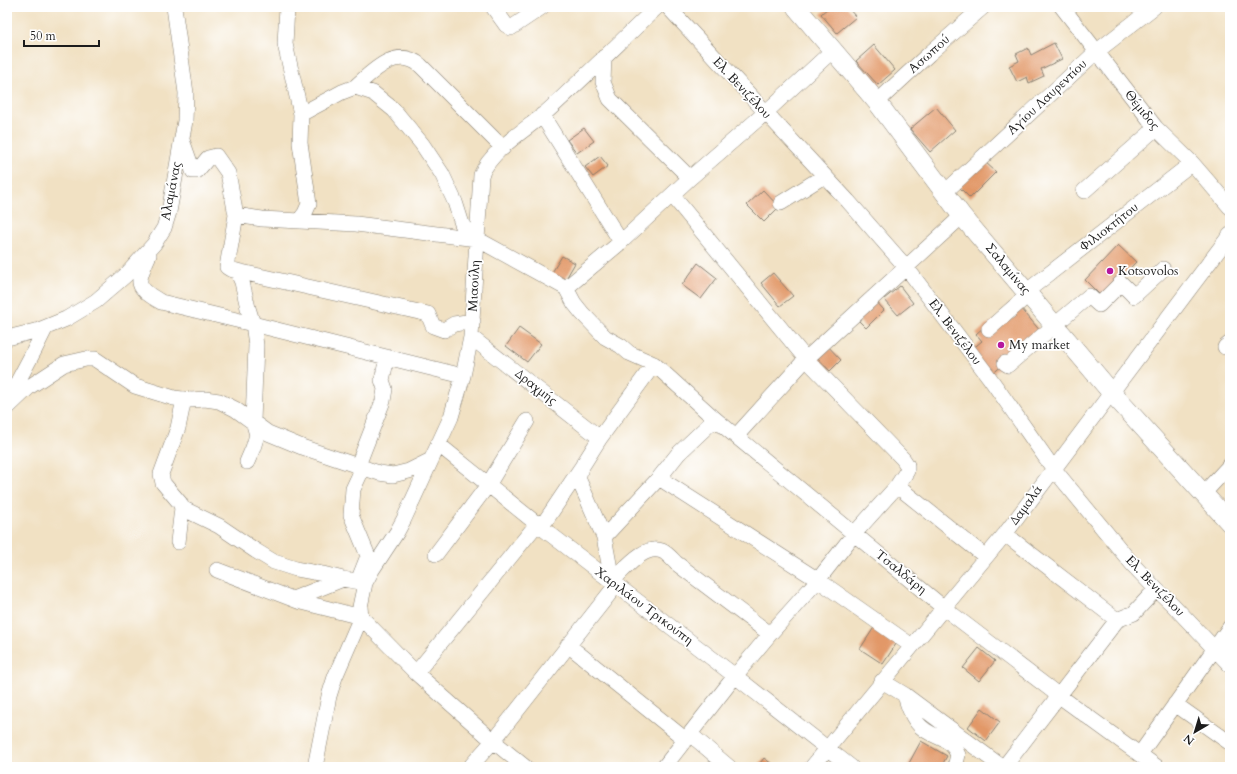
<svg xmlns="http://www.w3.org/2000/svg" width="1237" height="774" viewBox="0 0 1237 774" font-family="Cardo,serif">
  <rect width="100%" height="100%" fill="#fff"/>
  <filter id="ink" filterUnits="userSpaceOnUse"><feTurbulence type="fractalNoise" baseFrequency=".025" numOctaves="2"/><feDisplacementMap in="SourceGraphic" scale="8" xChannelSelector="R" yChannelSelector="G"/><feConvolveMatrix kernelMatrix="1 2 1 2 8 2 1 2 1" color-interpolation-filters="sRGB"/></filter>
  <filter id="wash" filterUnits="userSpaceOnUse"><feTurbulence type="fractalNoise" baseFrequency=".012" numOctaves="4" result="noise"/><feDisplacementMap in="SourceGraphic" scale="16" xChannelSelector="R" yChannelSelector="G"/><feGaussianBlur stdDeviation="0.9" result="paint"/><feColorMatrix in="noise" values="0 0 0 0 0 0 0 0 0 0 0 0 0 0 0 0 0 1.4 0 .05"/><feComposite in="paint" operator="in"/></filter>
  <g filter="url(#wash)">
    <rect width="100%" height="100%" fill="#f1e1c3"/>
    <g id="blocks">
      <path fill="#e29867" d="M829,7H847L856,17L837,33L821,14Z
        M1054,43L1062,59L1041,69L1044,76L1029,83L1027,77L1017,82L1009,66L1019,61L1016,54L1028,48L1031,55Z
        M874,45L895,70L878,85L856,61Z
        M936,107L955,130L930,152L910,129Z
        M584,128L594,141L577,153L567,140Z
        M600,156L608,166L593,177L585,167Z
        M984,161L996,172L970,198L959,187Z
        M763,190L779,207L764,222L747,205Z
        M1118,245L1136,262L1102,297L1085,280Z
        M562,256L575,263L564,282L551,274Z
        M698,263L717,278L701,299L682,285Z
        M773,273L793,296L780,306L761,283Z
        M900,286L913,303L898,315L884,299Z
        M873,298L884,310L866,328L854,316Z
        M1021,308L1041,332L990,376L971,350L982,341L976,334L986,325Z
        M519,328L541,344L527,362L506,346Z
        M825,343L841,360L830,371L814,354Z
        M875,626L898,641L883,664L860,649Z
        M979,648L995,661L979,681L963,668Z
        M982,708L1000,722L986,741L968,727Z
        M921,741L947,756L941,767H911L908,765Z
        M764,758L776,767H757Z"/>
    </g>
  </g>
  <g filter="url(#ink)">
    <use href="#blocks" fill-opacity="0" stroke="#867e70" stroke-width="1"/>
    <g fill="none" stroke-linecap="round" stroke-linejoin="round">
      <defs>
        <path id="minor" d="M287,7L285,44L301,114L300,143L309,204L305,213L299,221
          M493,7L506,25L511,28L542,7
          M668,7L848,201L906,267L989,377L1053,468L1133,565L1156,589L1172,604L1230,665
          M1062,7L1156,128L1192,163L1230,207
          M604,57L603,82L610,99L690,178
          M355,87C373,71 396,46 420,65L503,148
          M877,102L929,54L983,7
          M301,114L342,92L355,87L373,93L394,110L422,144L442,174L455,202L462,224L465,229L477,239L566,288L621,242L690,178L765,113L832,51
          M542,115L621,242
          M182,140L193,171H197L208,158L216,156L228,173L236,215L227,267L230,269L237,271L242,282L248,308L253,324L256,345L253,421L257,435L253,448L247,462
          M1084,191L1156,128
          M944,193L1096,52L1154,7
          M781,203L824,176
          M236,215L262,219L356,224L477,239
          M149,255C137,282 133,286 161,302L253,324L463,376
          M237,271L428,314L433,326L444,330L454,324L473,321
          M566,288L574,303L582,313L605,337L621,346L629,353L654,364L715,419L944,608L1058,695L1157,767
          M1027,291L1192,163
          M989,329L1029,294
          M471,337L600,438
          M7,338L39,330L66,319L96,301L126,275L154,244L164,228L169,212L185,121L186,93L174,7
          M1225,347L1230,343
          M1005,363L1008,365L1089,296L1099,305L1121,283L1134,296L1163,269
          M11,403L16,385L35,349L46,327
          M7,408L29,387L64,364L86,359H95L135,386L174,398L191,400L205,399L219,401L235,409L268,433L302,447L379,473L393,475L409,471L431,460
          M737,435L806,359L962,216
          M438,444L537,524L735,676L851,767
          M659,478L818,580L912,646
          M897,486L986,557
          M1203,494L1230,465
          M182,508L219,526L256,551L274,562L296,569L323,574L343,579L365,583
          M1005,534L1117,620
          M604,537L578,478L581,468L600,438L654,364
          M178,542L182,508L180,503L163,483L161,474L178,428L184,399
          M436,554L488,485L527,421
          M217,570L298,601L361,617L416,673L493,741L525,767
          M360,576L368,556L351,515L353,489L360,474V460L383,401L385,389L382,380L387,358
          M614,579C626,568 644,544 662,551C667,553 672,559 676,563L770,634
          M293,599L343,579
          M568,645L686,740
          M416,673L537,524L546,520L581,468
          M882,681L905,695L1002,767
          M905,695C909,710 915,726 930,733C943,740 952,740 958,755L955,767
          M1175,704L1230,743
          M690,734L729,767
          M1140,754L1230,627
          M315,767L329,696L335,677L361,617L360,607L365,583L372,570L397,532L404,519L451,417L463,376L471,337L481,175C491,151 522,132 542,116C581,81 619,43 657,7
          M470,767L493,741L617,584L610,569L604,537L659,478L678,454L715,419
          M664,767L735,676L770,634L818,580L854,534L897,486L907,471V465L903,459L806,359L672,195
          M812,767L1005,534L1230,235
          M1004,767L1117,620L1134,613L1156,589"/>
        <path id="major" d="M796,7L877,102L962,216L1111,392L1230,523"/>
      </defs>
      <use href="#minor" stroke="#867e70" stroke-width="16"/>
      <use href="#major" stroke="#867e70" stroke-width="20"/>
      <use href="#minor" stroke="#fff" stroke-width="15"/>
      <use href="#major" stroke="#fff" stroke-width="19"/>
    </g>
  </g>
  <g fill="#b5179e" stroke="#fff" stroke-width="1.5">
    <circle cx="1110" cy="271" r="4"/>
    <circle cx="1001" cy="345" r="4"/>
  </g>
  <g text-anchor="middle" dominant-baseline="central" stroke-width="3.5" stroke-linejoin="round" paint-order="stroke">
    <g font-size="13" fill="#1c1c1c" stroke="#fff">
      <text transform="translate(929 54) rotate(-42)">Ασωπού</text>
      <text transform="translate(742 88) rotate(47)">Ελ. Βενιζέλου</text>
      <text transform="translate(1047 97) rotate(-43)">Αγίου Λαυρεντίου</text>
      <text transform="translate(1142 110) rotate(51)">Θέμιδος</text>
      <text transform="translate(171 191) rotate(-79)">Αλαμάνας</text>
      <text transform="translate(1109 227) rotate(-38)">Φιλιοκτήτου</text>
      <text transform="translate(1008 269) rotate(50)">Σαλαμίνας</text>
      <text transform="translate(474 286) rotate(-87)">Μιαούλη</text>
      <text transform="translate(955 332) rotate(53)">Ελ. Βενιζέλου</text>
      <text transform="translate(536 387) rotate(38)">Δραχμής</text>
      <text transform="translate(1026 505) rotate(-54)">Δαμαλά</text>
      <text transform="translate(901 572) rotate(39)">Τσαλδάρη</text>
      <text transform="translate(1155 586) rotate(46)">Ελ. Βενιζέλου</text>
      <text transform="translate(644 606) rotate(37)">Χαριλάου Τρικούπη</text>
    </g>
    <g font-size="13" fill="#1c1c1c" stroke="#fff" text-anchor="start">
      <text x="1118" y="271">Kotsovolos</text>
      <text x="1009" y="345">My market</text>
    </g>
  </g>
  <rect width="1237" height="774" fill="none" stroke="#fff" stroke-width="24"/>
  <g transform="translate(1195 732) rotate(218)" stroke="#ffffff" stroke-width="3" paint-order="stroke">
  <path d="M0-3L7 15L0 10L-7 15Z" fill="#1c1c1c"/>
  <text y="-6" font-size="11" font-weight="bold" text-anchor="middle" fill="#1c1c1c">N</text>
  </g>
  <path d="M24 40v6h75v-6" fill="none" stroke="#1c1c1c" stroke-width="2"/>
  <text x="30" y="40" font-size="12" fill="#1c1c1c" stroke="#ffffff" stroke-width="3" paint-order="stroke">50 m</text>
</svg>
